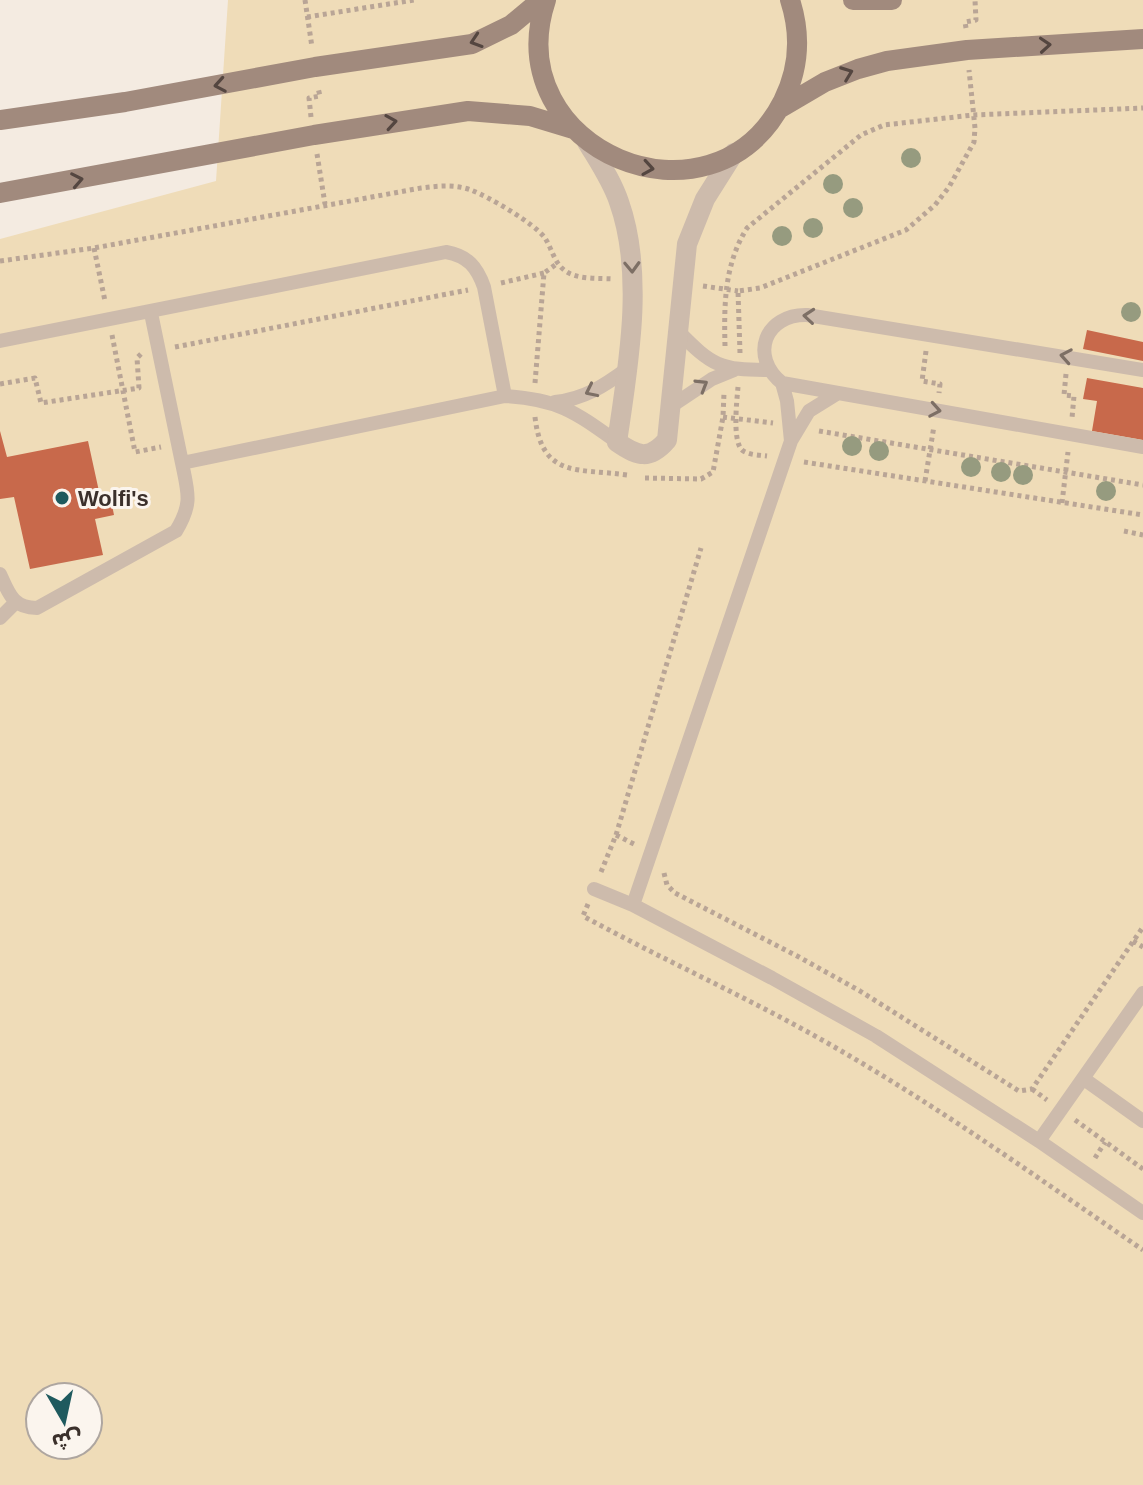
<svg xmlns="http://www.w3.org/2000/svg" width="1143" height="1485" viewBox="0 0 1143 1485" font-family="Helvetica,'Noto Sans Arabic',sans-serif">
  <rect width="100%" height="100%" fill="#f4ebe1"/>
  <path fill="#efdcb8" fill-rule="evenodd" d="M228,0H1143V1485H0V239L216,181ZM40,1397H88V1445H40Z"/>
  <path fill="#c8694b" d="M1087,330L1143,342V361L1083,349Z
    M1087,378L1143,388V440L1092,431L1097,401L1083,399Z
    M0,431L7,457L88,441L100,496L110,495L114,515L95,519L103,555L30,569L14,497L0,499Z"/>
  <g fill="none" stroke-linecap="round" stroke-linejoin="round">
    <path stroke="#b9a596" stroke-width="5" stroke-dasharray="4 4" stroke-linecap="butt" d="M305,0L312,47
      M307,17L414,0
      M966,28L965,22L976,20L975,0
      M311,117L309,98L320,96L318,88
      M317,154L325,204
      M94,248L105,301
      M0,261L94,248L421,188C438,186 455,184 471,190C489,197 534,223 545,238C552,249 554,262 564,270C576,280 599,278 613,279
      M501,283L544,273
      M703,286L738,291
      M112,335L135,452L161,447
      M725,346C724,305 724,265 747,228L861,135L884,125L973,115L1143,108
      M175,347L468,290
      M926,351L922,381L940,384L939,393
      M740,353L738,291L760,288L906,230L935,205L949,187L974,142L975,128L969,70
      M1066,374L1064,395L1074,396L1072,418
      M535,383L544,273L558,263
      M0,384L35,378L41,403L139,388L137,358L142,353
      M738,387C737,400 732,440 742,450C748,455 759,455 767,456
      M535,417C542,479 578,468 627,475
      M723,417L773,423
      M819,431L1143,485
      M804,462L1143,515
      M645,478L701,479L713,472L723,417L724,393
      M925,481L934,426
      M1062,503L1068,452
      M1124,531L1143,535
      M616,835L636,845
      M601,872L616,835L701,548
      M664,873L667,885L675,893L799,957L860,991L1019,1091L1032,1089L1143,927
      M588,904L583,916C669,963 758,1002 843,1052C946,1112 1044,1182 1143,1250
      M1133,941L1143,947
      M1032,1089L1047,1100
      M1075,1120L1143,1169
      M1095,1158L1105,1142"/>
    <path stroke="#cdbbac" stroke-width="14" d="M151,313L182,463L505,396C558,399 575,412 617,442
      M678,331C712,366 720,370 769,370
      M0,341L446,252C468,256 477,267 484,287L505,396
      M1143,370L807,315C765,314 749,356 782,383L1143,447
      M782,383L787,401L791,441
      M555,402C584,399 604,386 627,369
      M673,405L712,379L734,370
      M0,574C9,594 13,608 37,608L176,531C193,503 188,493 182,463
      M0,618L15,603
      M594,889L633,905L772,978L876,1036L1039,1141L1143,1213
      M633,905L791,441L809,411L838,393
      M1084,1079L1143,1121
      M1039,1141L1143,993"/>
    <path stroke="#cdbbac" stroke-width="20" d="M587,142C599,162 612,181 619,202C645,275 628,367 617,442C638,457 650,460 667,440L687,244L705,199L734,153"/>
    <path stroke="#a18a7d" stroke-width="20" d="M546,0C496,150 712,240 783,101C799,69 801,34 790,0
      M853,0H892
      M779,109L825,82L858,69L887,61L967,50L1143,39
      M0,120L125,102L315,67L472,44L511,25L541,0
      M0,193L314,135L468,111L530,116L573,129"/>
  </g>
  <g fill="#969b7f">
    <circle cx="911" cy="158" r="10"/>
    <circle cx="833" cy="184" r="10"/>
    <circle cx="853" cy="208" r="10"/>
    <circle cx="813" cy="228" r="10"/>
    <circle cx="782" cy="236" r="10"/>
    <circle cx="1131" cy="312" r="10"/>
    <circle cx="852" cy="446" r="10"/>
    <circle cx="879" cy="451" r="10"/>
    <circle cx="971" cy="467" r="10"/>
    <circle cx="1001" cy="472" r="10"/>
    <circle cx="1023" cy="475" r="10"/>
    <circle cx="1106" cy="491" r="10"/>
  </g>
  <defs><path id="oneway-chevron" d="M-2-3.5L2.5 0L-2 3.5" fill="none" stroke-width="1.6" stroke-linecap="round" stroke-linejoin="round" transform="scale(2)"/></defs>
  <g stroke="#544640">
    <use href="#oneway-chevron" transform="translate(476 41) rotate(162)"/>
    <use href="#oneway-chevron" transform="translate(1045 45) rotate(-4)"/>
    <use href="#oneway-chevron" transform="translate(847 73) rotate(-21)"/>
    <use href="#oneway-chevron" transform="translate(220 85) rotate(170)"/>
    <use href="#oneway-chevron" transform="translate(391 122) rotate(-9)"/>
    <use href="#oneway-chevron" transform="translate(648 168) rotate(9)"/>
    <use href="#oneway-chevron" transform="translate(77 180) rotate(-11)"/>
  </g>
  <g stroke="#7d6f65">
    <use href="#oneway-chevron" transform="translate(632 267) rotate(88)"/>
    <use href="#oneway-chevron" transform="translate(809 316) rotate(-175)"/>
    <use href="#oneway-chevron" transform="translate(1066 356) rotate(-170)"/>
    <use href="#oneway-chevron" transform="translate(702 385) rotate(-31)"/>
    <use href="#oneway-chevron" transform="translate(591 391) rotate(154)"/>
    <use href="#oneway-chevron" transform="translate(935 410) rotate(10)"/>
  </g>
  <circle fill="#1f5a5e" stroke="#fbf5ee" stroke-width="3" cx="62" cy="498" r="8"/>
  <g text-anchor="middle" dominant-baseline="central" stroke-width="6" stroke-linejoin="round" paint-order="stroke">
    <g font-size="22" font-weight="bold" fill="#3b302b" stroke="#fbf5ee" text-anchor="start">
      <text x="78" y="498">Wolfi's</text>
    </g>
  </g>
  <g transform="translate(64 1421) rotate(171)"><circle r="38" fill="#fbf5ee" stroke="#aea6a0" stroke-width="2"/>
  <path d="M0-6L14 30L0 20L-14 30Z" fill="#1f5a5e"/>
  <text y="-12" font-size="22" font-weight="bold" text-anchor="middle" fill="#3b302b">ش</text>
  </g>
</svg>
